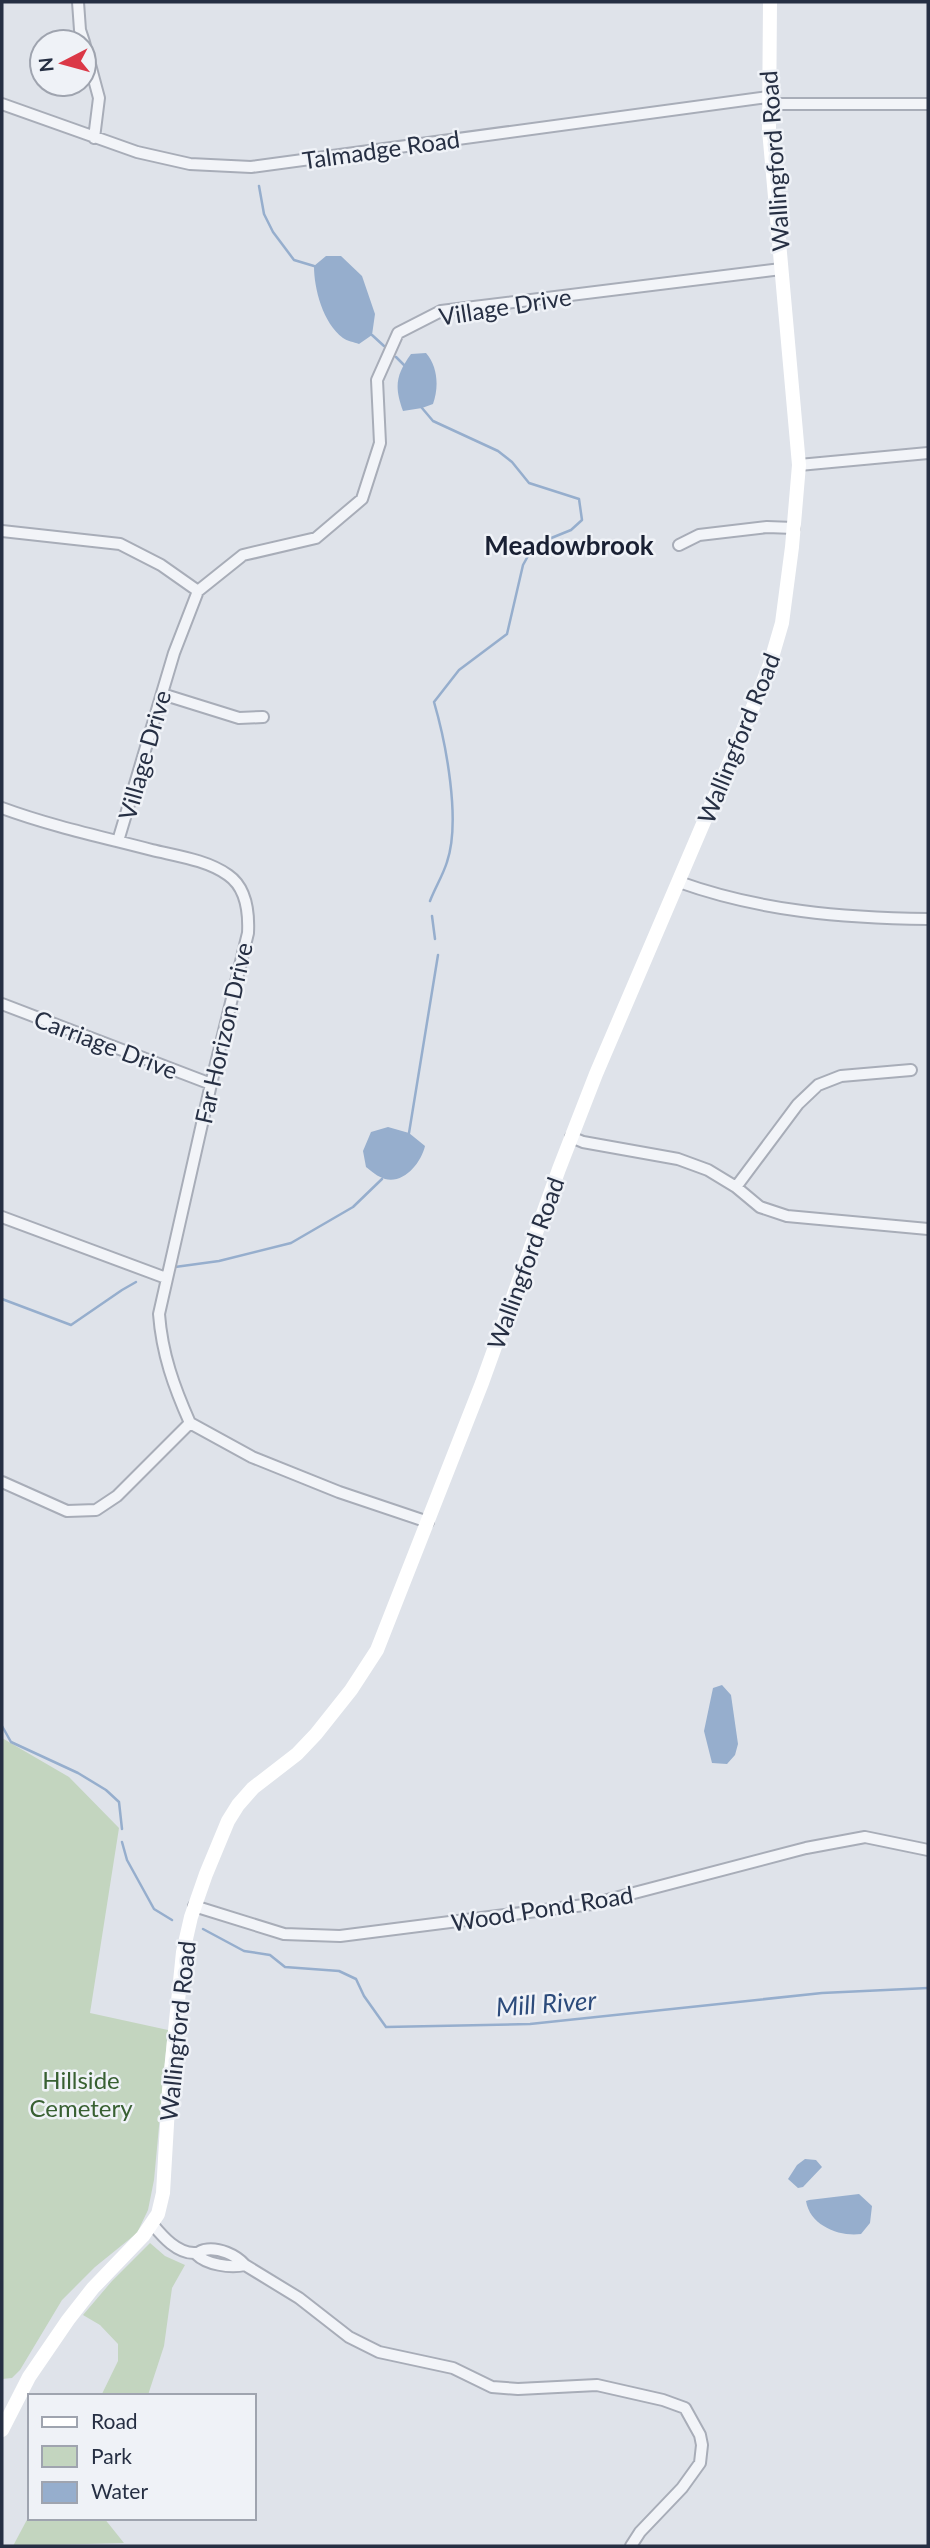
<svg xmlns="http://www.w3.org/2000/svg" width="930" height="2548" viewBox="0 0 930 2548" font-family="Lato,sans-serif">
  <rect width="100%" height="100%" fill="#dfe3ea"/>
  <path fill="#c3d5bf" d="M2,1738L69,1777L119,1828L90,2013L168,2030L154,2180L148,2210L137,2233L95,2267L62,2300L20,2370L12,2378L2,2379Z
    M150,2243L165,2256L185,2265L172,2288L164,2346L148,2395L101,2396L118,2361V2344L100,2325L83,2315L112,2281Z
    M30,2514V2518H104L124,2543L13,2546Z"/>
  <path fill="#96aecd" d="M326,256H341L362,276L375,314L372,335L359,344C354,342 347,341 343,338C323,323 314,289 314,266Z
    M426,353C438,367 439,387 433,404L422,408L403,411C394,386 396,375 411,354Z
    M388,1127L409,1133L425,1146C421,1163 404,1184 385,1179C378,1177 371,1171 366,1167L363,1151L371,1132Z
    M722,1685L731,1695L738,1744L735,1755L727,1764L712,1763L704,1731L713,1688Z
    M805,2159L816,2160L822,2167L803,2187L798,2188L788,2179L797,2165Z
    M859,2194L872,2206L870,2223L861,2234C840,2237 810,2226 806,2201L809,2200Z"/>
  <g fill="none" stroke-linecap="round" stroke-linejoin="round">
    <path stroke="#96aecd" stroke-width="2.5" d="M259,186L264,214L273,232L294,260L314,266
      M372,335L384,346
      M396,357L404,365
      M422,408L433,421L498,451L512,462L529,483L579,499L582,520L571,530L534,545L523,565L507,634L459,670L434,702C446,743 461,821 447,862C443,875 435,888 430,901
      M432,916L435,939
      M409,1133L438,955
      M175,1267L219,1261L291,1243L353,1207L382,1179
      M2,1299L71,1325L122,1290L136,1282
      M2,1726L11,1742L78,1773L106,1790L119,1802L122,1829
      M122,1842L127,1860L154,1909L172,1920
      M203,1929L244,1951L270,1955L285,1967L339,1971L356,1979L364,1996L386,2027L530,2024L822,1993L928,1988"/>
    <defs>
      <path id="street" d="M78,2L80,30L84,42
        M84,42L99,98L94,138
        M2,104L137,152L190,164L251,167L768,97
        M769,104H928
        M799,465L928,453
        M2,531L120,544L161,565L198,591
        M679,545L699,535L767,527L794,528
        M162,694L239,718L263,717
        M2,808C51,826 102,837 152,850C177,856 207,860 228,875C247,888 249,913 248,933L211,1084L159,1314C162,1354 174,1387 190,1423
        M118,841L174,653L198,591L243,555L316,538L362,499L380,443L377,380L398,333L441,311L781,269
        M679,882C760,911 842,918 928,919
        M2,1004L211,1084
        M571,1137L583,1142L678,1159L708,1170L736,1187L760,1207L787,1216L928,1229
        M736,1187L798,1104L818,1085L841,1076L911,1070
        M2,1217L166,1278
        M190,1423L252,1457L339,1492L428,1522
        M2,1482L67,1511L96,1510L117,1496L190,1423
        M194,1906L284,1934L340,1936L592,1904L806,1848L865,1837L928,1850
        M153,2225C163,2237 177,2253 194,2253C201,2253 197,2252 204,2250C219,2247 236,2255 245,2265C230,2268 207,2265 196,2254
        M245,2265L299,2298L349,2337L379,2352L453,2368L492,2387L518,2389L597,2385L663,2400L685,2408L700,2435L702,2445L700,2463L682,2488L640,2532L631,2546"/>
    </defs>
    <use href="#street" stroke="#a8adb8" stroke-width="14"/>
    <use href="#street" stroke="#f2f4f8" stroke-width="10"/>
    <path stroke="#fff" stroke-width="14" d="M2,2430L29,2377L68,2320L93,2288L143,2236L158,2214L163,2193L169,2090L183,1952L191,1917L206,1874L228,1821L238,1805L253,1788L297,1754L316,1734L351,1690L377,1650L482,1383L559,1169L596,1074L753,707L770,664L782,623L792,547L799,465L769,130L770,2"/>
  </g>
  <g text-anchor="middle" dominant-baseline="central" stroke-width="5" stroke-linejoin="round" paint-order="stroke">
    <g font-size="24" fill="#262f43" stroke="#eff2f7">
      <text transform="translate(381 149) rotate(-8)">Talmadge Road</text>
      <text transform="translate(774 161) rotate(-94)">Wallingford Road</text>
      <text transform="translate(505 306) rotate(-9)">Village Drive</text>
      <text transform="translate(738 738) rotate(-68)">Wallingford Road</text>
      <text transform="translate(144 755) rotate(-74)">Village Drive</text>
      <text transform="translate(223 1033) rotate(-77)">Far Horizon Drive</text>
      <text transform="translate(106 1044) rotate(21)">Carriage Drive</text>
      <text transform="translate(525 1263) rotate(-70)">Wallingford Road</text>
      <text transform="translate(542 1908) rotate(-9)">Wood Pond Road</text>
      <text transform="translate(177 2031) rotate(-84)">Wallingford Road</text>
    </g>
    <g font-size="24" fill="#386032" stroke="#eff2f7">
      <text x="81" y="2079">Hillside<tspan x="81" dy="28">Cemetery</tspan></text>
    </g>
    <g font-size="26" font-weight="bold" fill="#192033" stroke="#eff2f7">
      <text x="569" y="545">Meadowbrook</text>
    </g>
    <g font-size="26" font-style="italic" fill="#2c4b7b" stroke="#eff2f7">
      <text transform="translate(546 2003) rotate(-4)">Mill River</text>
    </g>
  </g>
  <rect width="930" height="2548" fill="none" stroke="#262f43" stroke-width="7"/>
  <rect x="28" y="2394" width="228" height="126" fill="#eff2f7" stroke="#9fa4af" stroke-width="2"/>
  <rect x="42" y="2417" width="35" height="10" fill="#ffffff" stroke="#9fa4af" stroke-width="2"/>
  <text x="91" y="2429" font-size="21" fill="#262f43">Road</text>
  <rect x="42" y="2446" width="35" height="21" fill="#c3d5bf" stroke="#9fa4af" stroke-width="2"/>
  <text x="91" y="2464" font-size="21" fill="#262f43">Park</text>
  <rect x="42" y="2482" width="35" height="21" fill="#96aecd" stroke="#9fa4af" stroke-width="2"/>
  <text x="91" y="2499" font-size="21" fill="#262f43">Water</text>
  <g transform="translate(63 63) rotate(264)"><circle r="33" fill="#eff2f7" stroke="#9fa4af" stroke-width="2"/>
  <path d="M0-5L12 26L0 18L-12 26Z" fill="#db3847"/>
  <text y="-10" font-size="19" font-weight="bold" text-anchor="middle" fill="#262f43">N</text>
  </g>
</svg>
